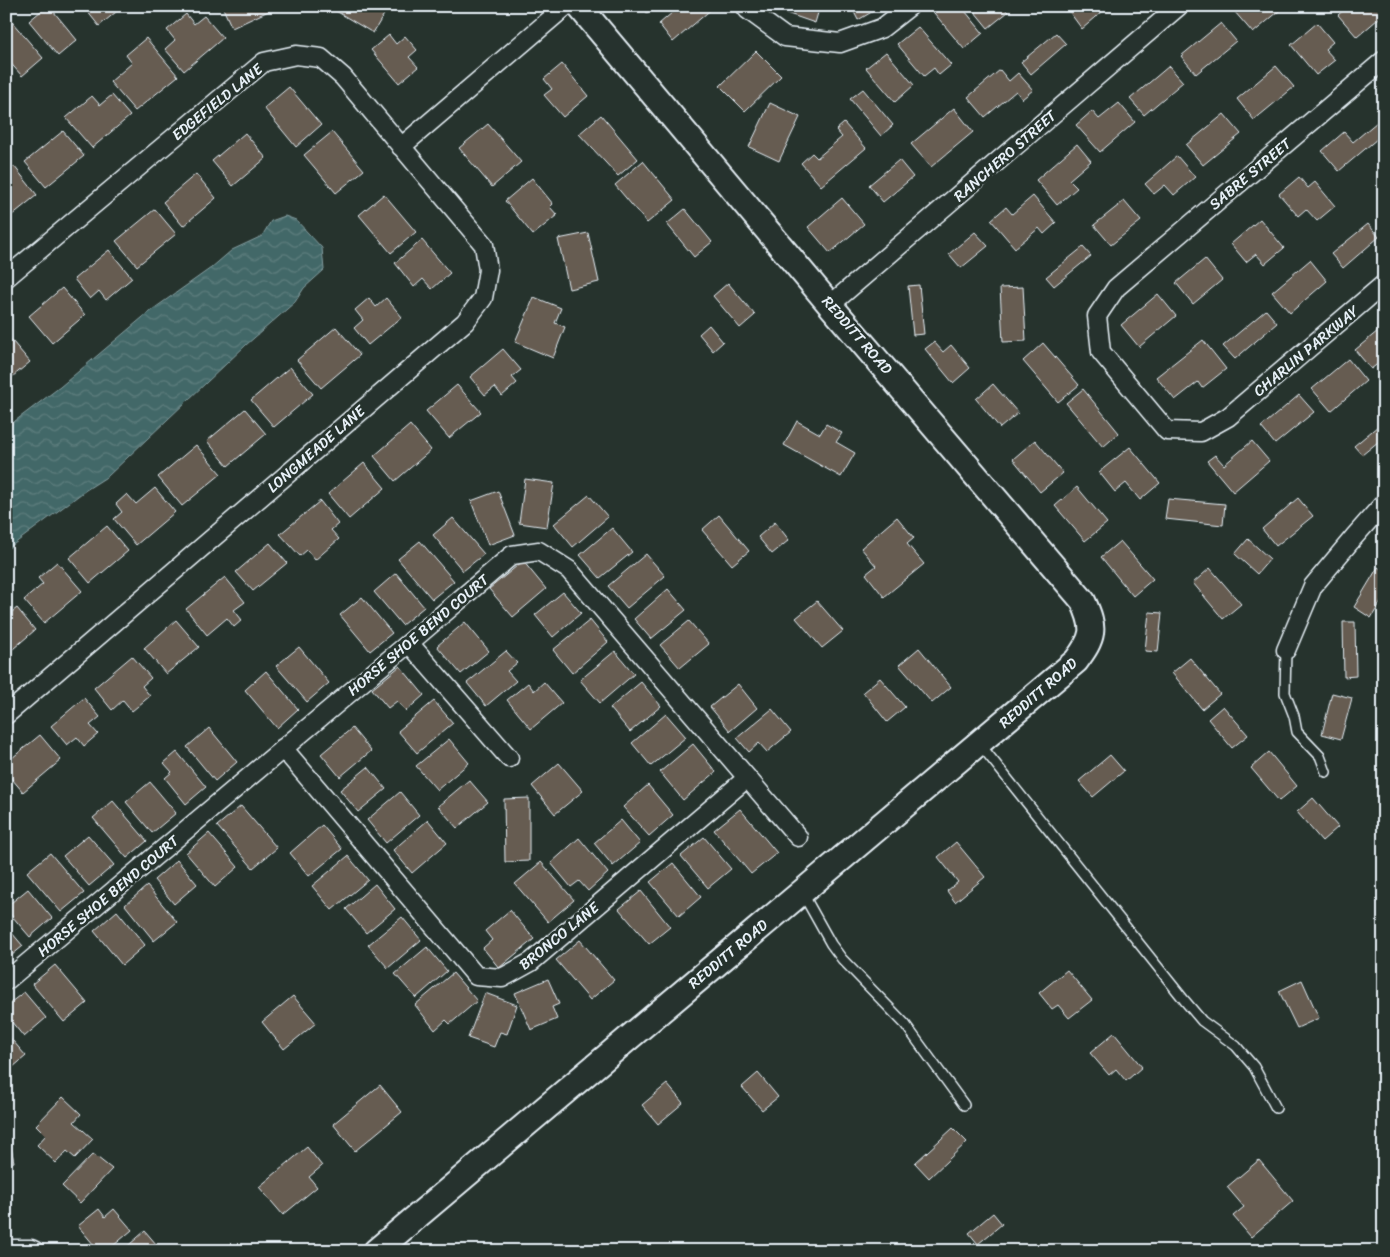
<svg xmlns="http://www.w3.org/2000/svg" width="1390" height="1257" viewBox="0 0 1390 1257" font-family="Sriracha,sans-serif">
  <defs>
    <pattern id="water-waves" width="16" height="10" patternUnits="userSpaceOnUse" patternTransform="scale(1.25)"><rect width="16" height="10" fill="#436868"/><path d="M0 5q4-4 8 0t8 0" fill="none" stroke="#5e7e7e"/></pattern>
  </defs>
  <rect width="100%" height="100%" fill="#26332d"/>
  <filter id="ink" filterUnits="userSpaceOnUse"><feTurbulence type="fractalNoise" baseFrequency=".02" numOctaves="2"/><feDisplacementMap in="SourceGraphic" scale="10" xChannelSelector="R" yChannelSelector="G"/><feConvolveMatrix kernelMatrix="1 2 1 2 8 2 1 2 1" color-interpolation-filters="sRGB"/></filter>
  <g filter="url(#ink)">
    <path fill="url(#water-waves)" stroke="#859fa2" d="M285,216L296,220L322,248L324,270L304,288L295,302L246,345L108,476L86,490L6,550V429L15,421L60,387L149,312L211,268L232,250L262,236L271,221Z"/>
    <path fill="#665c51" stroke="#e8f1f8" d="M47,6H49L77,40L58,56L29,21Z
      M83,6H121L122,7L99,26Z
      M222,6H277V7L232,28Z
      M339,6H389L373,33L336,11Z
      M642,6H655L647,13Z
      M680,6L714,7L673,42L659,24Z
      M788,6H820L815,23L786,13Z
      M851,6H882L858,20Z
      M943,6H961L983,33L964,49L934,13Z
      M970,6H1002L1008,12L988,28Z
      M1072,6H1109L1082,29L1068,10Z
      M1240,6H1285L1253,33L1234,11Z
      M1348,6H1382L1384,8V14L1357,37L1338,15Z
      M186,14L194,24L204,16L223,38L184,71L165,49L175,40L167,30Z
      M12,22L43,58L22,76L6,58V27Z
      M1221,23L1236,41L1196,74L1181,56Z
      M1317,23L1333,42L1325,49L1335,60L1316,75L1291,45Z
      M918,27L951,65L939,75L934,68L924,76L897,44Z
      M1056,33L1066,44L1031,74L1021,62Z
      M389,35L396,44L405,36L417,50L409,57L418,67L399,83L371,50Z
      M146,38L178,76L135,111L110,82L132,63L126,55Z
      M756,51L781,76L745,111L720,86Z
      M886,52L914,85L895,102L866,68Z
      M562,64L588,96L563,117L544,95L552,89L544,79Z
      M1169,66L1183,82L1144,115L1130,99Z
      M1276,66L1294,87L1254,120L1237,99Z
      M1000,70L1009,81L1018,73L1033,90L1022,99L1016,91L985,117L968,97Z
      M289,87L321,125L296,147L264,108Z
      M863,89L893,125L881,136L850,99Z
      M112,95L130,116L92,148L66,118L92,96L100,105Z
      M770,103L800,117L779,161L749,147Z
      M1119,103L1135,122L1100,152L1076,125L1092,111L1099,119Z
      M954,108L973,132L931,167L911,144Z
      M1224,114L1241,134L1203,165L1186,145Z
      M601,115L638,159L618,176L579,134Z
      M1377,122L1384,130V133L1339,171L1322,151L1344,132L1353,142Z
      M844,123L866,148L821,186L801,163L812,153L817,158L842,137L836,130Z
      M488,124L521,162L492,187L459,148Z
      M63,131L84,156L46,187L25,162Z
      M332,132L364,170L336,193L304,155Z
      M245,133L266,158L233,186L212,161Z
      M1077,144L1091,161L1069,180L1077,188L1057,205L1036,180Z
      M1177,156L1195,177L1174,195L1165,185L1154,194L1145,184Z
      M899,160L913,177L883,202L869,185Z
      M643,161L675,200L647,223L615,185Z
      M14,166L37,195L6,220V173Z
      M196,174L216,198L183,226L163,202Z
      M1299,177L1308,188L1315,182L1335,206L1317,221L1306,209L1298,216L1279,194Z
      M532,178L553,204L550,207L557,215L533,235L505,201Z
      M384,194L416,232L391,253L359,215Z
      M1033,196L1056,223L1044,234L1039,228L1015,248L991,220L1006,207L1012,214Z
      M842,198L864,224L830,253L808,227Z
      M1124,201L1141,221L1111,245L1094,225Z
      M155,209L176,234L137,266L116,241Z
      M685,209L712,242L694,257L667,224Z
      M1260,219L1284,248L1265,264L1256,254L1246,262L1231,244Z
      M1368,224L1379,237L1343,268L1331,254Z
      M975,232L988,246L961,268L949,254Z
      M588,233L599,282L569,289L558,239Z
      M422,240L450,273L432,289L423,279L414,287L395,263Z
      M1083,247L1091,256L1054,286L1046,277Z
      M109,250L132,278L106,300L99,291L90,299L74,279Z
      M1205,259L1222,280L1193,304L1176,283Z
      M1310,260L1327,281L1290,313L1272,292Z
      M728,283L755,315L740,328L713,296Z
      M919,285L924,334L913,335L908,286Z
      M1023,287L1026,341L1003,342L1000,288Z
      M62,288L85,315L52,343L29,316Z
      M1158,294L1176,316L1139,347L1121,325Z
      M534,297L561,308L555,323L565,327L553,358L515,342Z
      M369,298L376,307L386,298L402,317L368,345L354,328L363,320L355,310Z
      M1266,310L1277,323L1235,359L1223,346Z
      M709,325L723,342L713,351L699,334Z
      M1384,326V359L1371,369L1355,350Z
      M336,327L360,355L321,388L297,360Z
      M7,335L30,362L6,382V336Z
      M1203,340L1226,369L1202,388L1198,382L1175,400L1156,377Z
      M934,342L943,352L951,345L970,368L953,383L925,349Z
      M1043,343L1079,385L1058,402L1023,361Z
      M503,349L521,370L512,377L517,383L502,396L495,387L485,395L470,377Z
      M1348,359L1366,381L1331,411L1312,389Z
      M290,367L313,394L274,427L251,400Z
      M993,384L1018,413L1000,428L976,399Z
      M457,385L481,412L449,438L426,411Z
      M1083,389L1119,433L1103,447L1066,403Z
      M1299,395L1314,412L1275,444L1261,427Z
      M245,409L266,434L228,466L207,441Z
      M797,421L820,434L826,424L842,433L836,442L855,453L841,477L784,445Z
      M1384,421V437L1362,455L1354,446Z
      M410,425L431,450L395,481L374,456Z
      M1035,440L1063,473L1040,492L1013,459Z
      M1252,441L1269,461L1233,492L1207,461L1215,455L1224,465Z
      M196,445L221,474L182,506L158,477Z
      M1130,447L1160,483L1140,500L1126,483L1115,492L1099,472Z
      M364,463L385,488L349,519L328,494Z
      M525,479L554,483L547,527L519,523Z
      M1077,487L1107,523L1085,541L1055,506Z
      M155,488L175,512L136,545L114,519L122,512L116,504L127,494L136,504Z
      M498,491L515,535L488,545L471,501Z
      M589,495L608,517L573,547L554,524Z
      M1298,498L1313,516L1276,546L1262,529Z
      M1168,499L1225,504L1223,525L1165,519Z
      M320,501L338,524L331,530L339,539L315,560L307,550L300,556L280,534Z
      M719,515L749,551L732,565L702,530Z
      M897,517L914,538L907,544L924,564L884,597L866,574L876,566L861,548Z
      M453,518L484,554L463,571L433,535Z
      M775,522L789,540L772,554L758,537Z
      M107,526L128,551L90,583L69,558Z
      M612,528L632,552L600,578L580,555Z
      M1248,539L1270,559L1257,574L1235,554Z
      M420,541L454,581L432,599L398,559Z
      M1120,541L1153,579L1133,596L1101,557Z
      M270,543L287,563L253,591L236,572Z
      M646,554L665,576L627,608L608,586Z
      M523,561L546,589L513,617L489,589Z
      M57,562L82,591L44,623L24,600L43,584L38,578Z
      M1378,567L1384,571V597L1371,618L1354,607Z
      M1210,568L1241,604L1223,619L1193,583Z
      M396,573L424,607L402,625L374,592Z
      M225,577L245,602L234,610L242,620L234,627L227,618L207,635L186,609Z
      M668,589L686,610L651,639L634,619Z
      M563,592L581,613L553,637L535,615Z
      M362,597L392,633L370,651L340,615Z
      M817,601L843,631L822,648L796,618Z
      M17,608L35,630L6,655V614L8,615Z
      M1149,612L1162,613L1158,652L1145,651Z
      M176,620L199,647L166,674L144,648Z
      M590,620L608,642L572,673L553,650Z
      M689,621L709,644L680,668L660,645Z
      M465,622L489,651L461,674L437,646Z
      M1343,622H1355L1356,676L1344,677Z
      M299,647L329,683L307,702L276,666Z
      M919,648L951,687L932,703L899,665Z
      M506,651L517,663L507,671L516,681L486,706L467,683Z
      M615,651L634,674L600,703L580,680Z
      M132,656L151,678L142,686L150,696L132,711L123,700L112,710L94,688Z
      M1190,658L1220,694L1202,709L1172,673Z
      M400,666L424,695L406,711L397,701L388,708L372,689Z
      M266,671L298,709L277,728L245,690Z
      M880,678L905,707L887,722L863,692Z
      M544,682L562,703L531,729L507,700L528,683L534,691Z
      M641,682L661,706L630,732L610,708Z
      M738,684L757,708L730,731L710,707Z
      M1332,693L1352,698L1341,739L1322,734Z
      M84,698L100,717L90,725L98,734L84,746L77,737L67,745L51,726Z
      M434,701L453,723L417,753L398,731Z
      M1223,706L1248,735L1232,748L1208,719Z
      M772,709L791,732L767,752L759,743L749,752L737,738Z
      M666,714L686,737L651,766L632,743Z
      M209,728L237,762L215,781L187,747Z
      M352,728L371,751L340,777L321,754Z
      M40,735L61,760L23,792L6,772V763Z
      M449,739L469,763L437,790L416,766Z
      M693,744L716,772L683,800L660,772Z
      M177,752L206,787L186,804L165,778L172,772L164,763Z
      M1269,752L1297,786L1279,801L1251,768Z
      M1110,755L1124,771L1093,797L1079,781Z
      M559,763L583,791L555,814L532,786Z
      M368,767L386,789L358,812L340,790Z
      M469,780L488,802L457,828L438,806Z
      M150,782L176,813L152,833L126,802Z
      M648,785L673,815L649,836L623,807Z
      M400,792L419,815L386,843L367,820Z
      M529,798V861L505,862L504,799Z
      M1313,798L1338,827L1322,841L1297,812Z
      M113,801L147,841L127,858L93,818Z
      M241,806L277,848L253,868L217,826Z
      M740,809L777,853L751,874L714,830Z
      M428,820L447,843L412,873L393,850Z
      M621,820L640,843L613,866L594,843Z
      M322,825L342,849L309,876L290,853Z
      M209,833L238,867L215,887L186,853Z
      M88,835L114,865L89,886L63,856Z
      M704,837L731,869L708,888L681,856Z
      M579,838L608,873L588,891L579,881L571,887L551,863Z
      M956,842L985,877L955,902L947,891L958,882L938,857Z
      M50,853L84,893L61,912L27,872Z
      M348,856L368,880L332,910L312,886Z
      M177,860L197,884L174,904L154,880Z
      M541,862L574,900L548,922L515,884Z
      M673,863L701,897L679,916L650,882Z
      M375,884L395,909L366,933L346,909Z
      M147,886L177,922L154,941L125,905Z
      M28,889L52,918L30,937L6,909V907Z
      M641,891L670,927L649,944L619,909Z
      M510,910L534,939L499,968L483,948L492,940L485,931Z
      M117,911L145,945L122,965L94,931Z
      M402,917L421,940L388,968L368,945Z
      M6,926L23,946L6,960Z
      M580,940L614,980L590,1000L556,960Z
      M427,947L447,971L416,998L395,974Z
      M55,965L87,1003L64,1022L32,984Z
      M1067,970L1092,1000L1069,1018L1058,1005L1052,1009L1039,993Z
      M453,973L477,1001L450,1024L446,1020L435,1030L415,1005Z
      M548,979L559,1004L552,1007L557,1019L531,1030L515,993Z
      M1302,980L1319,1018L1297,1028L1279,991Z
      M24,992L46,1018L24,1037L6,1015V1006Z
      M485,993L517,1005L507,1034L500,1032L494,1047L468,1038Z
      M293,996L316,1023L284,1049L262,1022Z
      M6,1033L26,1056L6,1073Z
      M1114,1033L1142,1067L1126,1081L1116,1069L1109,1075L1090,1053Z
      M758,1073L778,1097L762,1110L742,1087Z
      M667,1084L683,1103L658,1124L642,1105Z
      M380,1085L402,1112L355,1151L333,1124Z
      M63,1097L81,1114L74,1122L93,1139L75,1158L67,1151L56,1163L37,1145L46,1135L36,1125Z
      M6,1123L14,1162L6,1164Z
      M953,1128L967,1142L929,1178L915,1163Z
      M307,1147L322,1166L309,1177L317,1187L283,1215L259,1187Z
      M93,1154L112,1169L80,1203L62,1186Z
      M1259,1160L1293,1201L1251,1237L1233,1216L1244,1207L1227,1187Z
      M99,1209L105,1217L114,1209L132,1230L107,1251H99L78,1226Z
      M993,1213L1002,1224L978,1244L969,1233Z
      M145,1231L162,1251H122Z"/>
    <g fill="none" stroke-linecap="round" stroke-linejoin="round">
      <defs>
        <path id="lane" d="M1286,650L1285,693L1294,716L1297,732L1320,756L1326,772
          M979,743L1185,1001L1202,1021L1236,1046L1254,1067L1276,1108
          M803,894L831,944L842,959L905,1024L964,1105"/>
        <path id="street" d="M745,6L748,10L785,37L840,43L882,28L910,6
          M1384,60L1116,288L1097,316L1101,352L1167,431L1201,432L1228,417L1384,284
          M401,147L566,6
          M6,278L264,62L296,55L321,58L343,77L484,245L488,270L483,298L465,322L6,715
          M830,305L1179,6
          M409,643L509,758
          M1286,650L1313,586L1354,537L1384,503
          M283,748L476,976L502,978L531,962L747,778
          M6,981L409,643L512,555L539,551L569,570L798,837
          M6,1249H31L35,1251"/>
        <path id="secondary" d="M376,1251L1076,661C1094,637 1096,629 1083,601L830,305L579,6"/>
      </defs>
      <use href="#lane" stroke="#e8f1f8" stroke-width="12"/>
      <use href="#street" stroke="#e8f1f8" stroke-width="21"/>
      <use href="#secondary" stroke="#e8f1f8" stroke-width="28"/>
      <use href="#lane" stroke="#26332d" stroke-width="9"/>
      <use href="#street" stroke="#26332d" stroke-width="18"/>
      <use href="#secondary" stroke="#26332d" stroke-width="24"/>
    </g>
  </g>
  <g text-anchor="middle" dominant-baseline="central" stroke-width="5" stroke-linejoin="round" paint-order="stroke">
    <g font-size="15" fill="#e8f1f8" stroke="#26332d">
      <text transform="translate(217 102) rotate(-39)">EDGEFIELD LANE</text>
      <text transform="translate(1005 156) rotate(-41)">RANCHERO STREET</text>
      <text transform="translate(1250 174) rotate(-40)">SABRE STREET</text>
      <text transform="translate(857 335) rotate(49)">REDDITT ROAD</text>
      <text transform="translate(1306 351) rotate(-40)">CHARLIN PARKWAY</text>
      <text transform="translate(316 449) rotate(-41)">LONGMEADE LANE</text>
      <text transform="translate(418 635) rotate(-40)">HORSE SHOE BEND COURT</text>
      <text transform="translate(1038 693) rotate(-41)">REDDITT ROAD</text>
      <text transform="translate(108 896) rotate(-40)">HORSE SHOE BEND COURT</text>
      <text transform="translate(559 936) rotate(-39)">BRONCO LANE</text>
      <text transform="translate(728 954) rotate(-40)">REDDITT ROAD</text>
    </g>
  </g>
  <rect width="1390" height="1257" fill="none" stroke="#26332d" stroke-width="25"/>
  <rect x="12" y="12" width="1365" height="1232" fill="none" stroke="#e8f1f8" stroke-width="2" filter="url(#ink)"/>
</svg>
